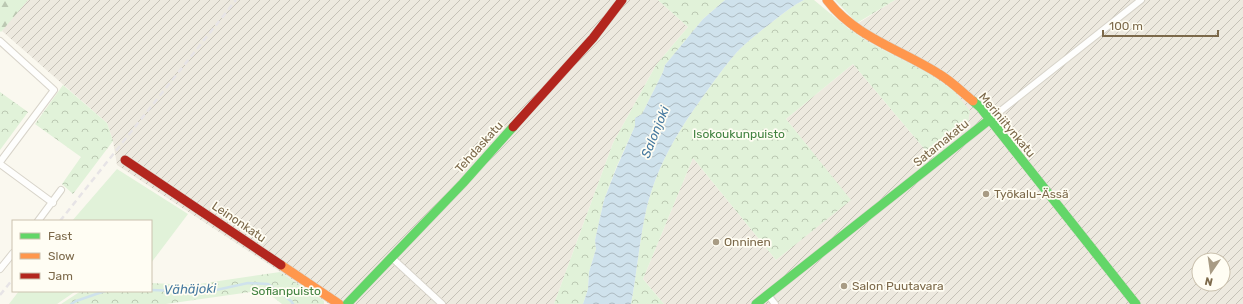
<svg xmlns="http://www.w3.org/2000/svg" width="1243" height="304" viewBox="0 0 1243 304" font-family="Rubik,sans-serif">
  <defs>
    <pattern id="industrial-furrows" width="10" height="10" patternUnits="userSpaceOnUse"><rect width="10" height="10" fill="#ede9df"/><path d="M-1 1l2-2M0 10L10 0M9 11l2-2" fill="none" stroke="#c5c1b7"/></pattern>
    <pattern id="forest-firs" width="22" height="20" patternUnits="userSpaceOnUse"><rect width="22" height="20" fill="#e1f2d9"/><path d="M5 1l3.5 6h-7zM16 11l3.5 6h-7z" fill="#bbc8b2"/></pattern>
    <pattern id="park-crowns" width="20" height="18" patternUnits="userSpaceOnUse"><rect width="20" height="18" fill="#e1f2d9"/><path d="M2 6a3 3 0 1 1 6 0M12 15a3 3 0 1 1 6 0" fill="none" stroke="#bbc8b2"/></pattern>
    <pattern id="water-waves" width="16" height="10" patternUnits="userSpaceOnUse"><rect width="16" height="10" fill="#cfe2ec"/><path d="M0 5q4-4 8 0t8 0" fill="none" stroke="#adbbc1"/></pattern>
  </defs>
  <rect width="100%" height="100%" fill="#faf8ef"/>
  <path fill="url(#industrial-furrows)" fill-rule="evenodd" d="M27,0H658L688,27L656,65L613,143L554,304H329L117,165L113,141L107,123L2,31L10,19Z
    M895,0H1243V304H664L643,279L693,158L776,260L850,200L786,119L853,64L932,158L954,91L928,73L868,42L849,29ZM1199,260H1223V284H1199Z"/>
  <path fill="#e1f2d9" d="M117,169L188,214L151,263V221H72Z
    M19,291H76L57,304H9Z"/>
  <path fill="url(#forest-firs)" d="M0,0H28L1,32L0,31Z"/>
  <path fill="url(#park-crowns)" d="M658,0H725L703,19L665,65L663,72L642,114L635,118V126L616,168L604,200L595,240L596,249L589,272L588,289L583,304H554L613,143L656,65L688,27Z
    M804,0H814L849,29L868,42L928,73L954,91L970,111L967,128L932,158L853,64L786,119L851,200L776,260L693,158L643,279L664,304H631C637,273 639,242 646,211C656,168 676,134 702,98C713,82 724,67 737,52C749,40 763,29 776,19C785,12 794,5 804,0Z
    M835,0H895L857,23Z
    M63,85L107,123L113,141L73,194L62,184L81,157L35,124Z
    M0,92L28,112L0,150Z
    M280,272L324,301V304H282L264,290L166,304H61L81,291H151V283L192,285Z"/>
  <path fill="url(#water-waves)" d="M725,0H804C794,5 785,12 776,19C763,29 749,40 737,52C724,67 713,82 702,98C676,134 656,168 646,211C639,242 637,273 631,304H583L588,289L589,272L596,249L595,240L604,200L616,169L635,126V118L642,114L663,72L665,65L703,19Z"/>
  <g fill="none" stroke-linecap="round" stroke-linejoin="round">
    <path stroke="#cfe2ec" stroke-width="2.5" d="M151,290L207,292L248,283L268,284L291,301L293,304
      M71,304L76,301L105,291"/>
    <defs>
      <path id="street" d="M0,41L54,90L0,162
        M989,120L1141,0
        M0,164L53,203
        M38,221L61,190
        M391,257L442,304
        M0,269L13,253
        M768,295L775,304"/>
      <path id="fast" d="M973,101L980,107L1136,304
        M347,304L463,183L513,127
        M756,304L989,120"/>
      <path id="slow" d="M827,0C855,37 902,50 939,74C951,81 962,92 973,101
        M281,265L339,304"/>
      <path id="jam" d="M513,127L593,38L622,0
        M125,160L281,265"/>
    </defs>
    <use href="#street" stroke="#d8d4ca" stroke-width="8"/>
    <use href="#fast" stroke="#d8d4ca" stroke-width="10"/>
    <use href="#slow" stroke="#d8d4ca" stroke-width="10"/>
    <use href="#jam" stroke="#d8d4ca" stroke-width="10"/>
    <use href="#street" stroke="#fefefd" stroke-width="6"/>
    <use href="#fast" stroke="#63d668" stroke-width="9"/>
    <use href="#slow" stroke="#ff974d" stroke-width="9"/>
    <use href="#jam" stroke="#b3261e" stroke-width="9"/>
    <path stroke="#e7e4e6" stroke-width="2.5" stroke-dasharray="6 4" stroke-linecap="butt" d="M60,221L236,0
      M0,295L13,279"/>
  </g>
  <g fill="#a89b84" stroke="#fffdf3" stroke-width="1.5">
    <circle cx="986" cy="194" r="4"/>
    <circle cx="716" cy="242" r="4"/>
    <circle cx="844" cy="286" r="4"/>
  </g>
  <g text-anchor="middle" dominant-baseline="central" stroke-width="3.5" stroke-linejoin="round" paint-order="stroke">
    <g font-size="12" fill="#7c694a" stroke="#fffdf3">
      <text transform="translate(1007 125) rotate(50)">Meriniitynkatu</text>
      <text transform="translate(941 143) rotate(-39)">Satamakatu</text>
      <text transform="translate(479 147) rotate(-48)">Tehdaskatu</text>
      <text transform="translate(239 222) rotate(34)">Leinonkatu</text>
    </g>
    <g font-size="12" fill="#428341" stroke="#fffdf3">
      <text x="739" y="134">Isokoukunpuisto</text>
      <text x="286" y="291">Sofianpuisto</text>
    </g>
    <g font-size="12" fill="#7c694a" stroke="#fffdf3" text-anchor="start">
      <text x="994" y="194">Työkalu-Ässä</text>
      <text x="724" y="242">Onninen</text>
      <text x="852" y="286">Salon Puutavara</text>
    </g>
    <g font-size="13" font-style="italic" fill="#477aa0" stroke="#fffdf3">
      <text transform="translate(655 132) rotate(-68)">Salonjoki</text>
      <text transform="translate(190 289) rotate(-2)">Vähäjoki</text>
    </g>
  </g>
  <rect x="12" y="220" width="140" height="72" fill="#fffdf3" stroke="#cbc2af"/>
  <rect x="20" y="233" width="20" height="6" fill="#63d668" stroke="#cbc2af"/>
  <text x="48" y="240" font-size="12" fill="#7c694a">Fast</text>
  <rect x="20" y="253" width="20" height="6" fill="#ff974d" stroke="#cbc2af"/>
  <text x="48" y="260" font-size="12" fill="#7c694a">Slow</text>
  <rect x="20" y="273" width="20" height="6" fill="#b3261e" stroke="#cbc2af"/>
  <text x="48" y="280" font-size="12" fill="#7c694a">Jam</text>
  <g transform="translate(1211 272) rotate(193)"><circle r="19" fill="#fffdf3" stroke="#cbc2af"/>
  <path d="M0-3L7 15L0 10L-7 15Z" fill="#a89b84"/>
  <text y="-6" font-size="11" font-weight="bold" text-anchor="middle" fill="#7c694a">N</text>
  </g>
  <path d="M1103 30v6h115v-6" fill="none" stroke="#7c694a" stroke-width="2"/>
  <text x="1109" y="30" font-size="12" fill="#7c694a" stroke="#fffdf3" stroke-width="3" paint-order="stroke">100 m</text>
</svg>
